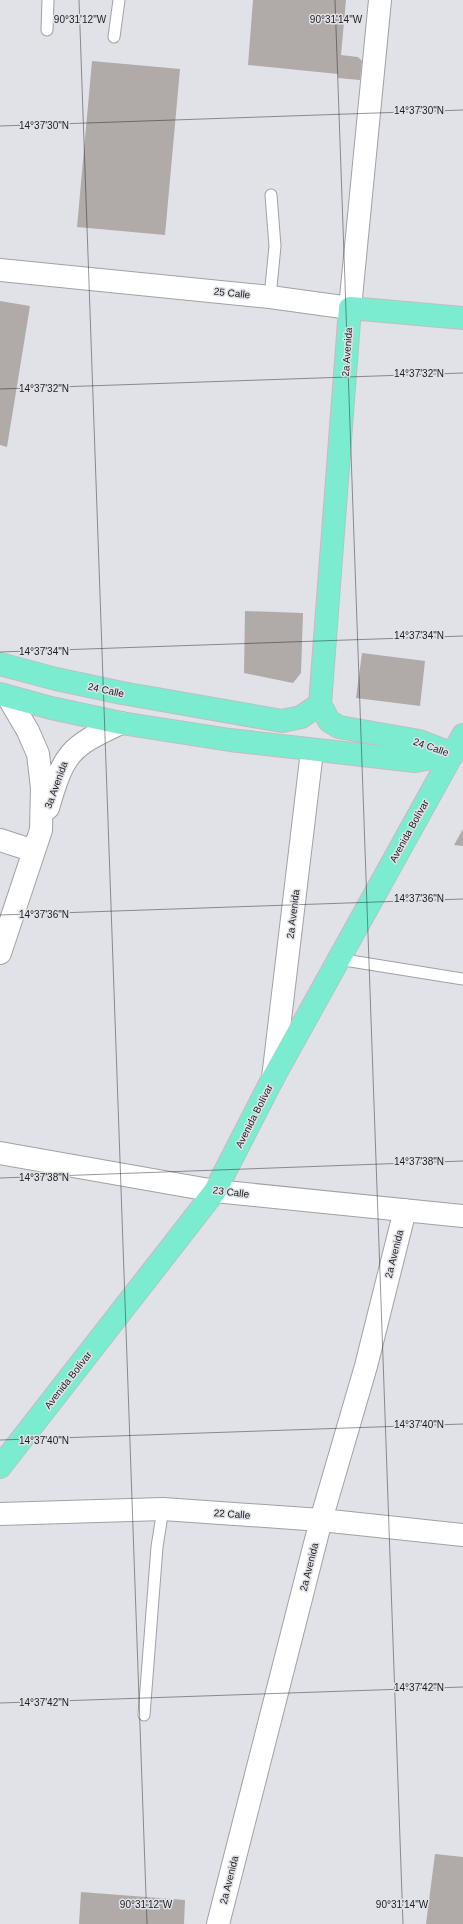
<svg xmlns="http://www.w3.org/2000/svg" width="463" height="1924" viewBox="0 0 463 1924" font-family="Arial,sans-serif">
  <rect width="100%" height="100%" fill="#e1e2e7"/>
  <path fill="#b0aaa9" d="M253,0H346L341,55L358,57L362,61L360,80L338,78V74L248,65Z
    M92,61L180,69L165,235L77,227Z
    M0,301L30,306L7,447L0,445Z
    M245,611L303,613L301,673L293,683L244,673Z
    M362,653L425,661L420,706L356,698Z
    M463,829V846L454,845Z
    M435,1854L463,1857V1924H426Z
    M81,1892L185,1900L184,1924H79Z"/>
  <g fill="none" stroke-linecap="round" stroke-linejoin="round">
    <defs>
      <path id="service" d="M47,30L48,0
        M114,37L119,0
        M270,297L275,246L271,195
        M338,959L463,979
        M144,1715L157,1547L163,1509"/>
      <path id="minor" d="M0,270L270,297L350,308L380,0
        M48,808C64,753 69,747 121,723
        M0,840L34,851
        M0,953L41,830L42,788L38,754L28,731L8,697
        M273,1078L312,751
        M0,1153L215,1191L463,1216
        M0,1514L163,1509L321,1520L463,1535
        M218,1924L321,1520L366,1366L405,1210"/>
      <path id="primary" d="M0,664L56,679L122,693L282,721L301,717L320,704
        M0,694L51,708L121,723L230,740L415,761L453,754
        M320,704L350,308L463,318
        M320,704L329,721L339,727L419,741L453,754
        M0,1467L215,1191L273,1078L463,735"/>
    </defs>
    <use href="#service" stroke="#a0a1a6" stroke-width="13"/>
    <use href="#minor" stroke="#a0a1a6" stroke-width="24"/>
    <use href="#primary" stroke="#bfbfc0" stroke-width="24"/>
    <use href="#service" stroke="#fff" stroke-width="11"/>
    <use href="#minor" stroke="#fff" stroke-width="22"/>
    <use href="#primary" stroke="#7cecd0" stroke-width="22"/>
  </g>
  <path fill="none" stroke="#1c1c1e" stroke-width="1" stroke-opacity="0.45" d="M79,0L147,1924M335,0L403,1924M0,126L463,110M0,389L463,373M0,652L463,636M0,915L463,899M0,1178L463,1161M0,1440L463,1424M0,1703L463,1687"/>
  <g text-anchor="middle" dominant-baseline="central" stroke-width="3" stroke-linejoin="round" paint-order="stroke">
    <g font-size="10" fill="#1c1c1e" stroke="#e1e2e7">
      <text transform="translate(232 293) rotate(6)">25 Calle</text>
      <text transform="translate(347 352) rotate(-86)">2a Avenida</text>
      <text transform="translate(106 690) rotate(12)">24 Calle</text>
      <text transform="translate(431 747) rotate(19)">24 Calle</text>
      <text transform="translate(56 785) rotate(-70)">3a Avenida</text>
      <text transform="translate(409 831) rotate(-61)">Avenida Bolívar</text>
      <text transform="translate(293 914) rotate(-83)">2a Avenida</text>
      <text transform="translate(254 1116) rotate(-63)">Avenida Bolívar</text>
      <text transform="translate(231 1192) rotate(7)">23 Calle</text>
      <text transform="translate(394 1254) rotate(-76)">2a Avenida</text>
      <text transform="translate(68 1380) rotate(-52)">Avenida Bolívar</text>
      <text transform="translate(232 1514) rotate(4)">22 Calle</text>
      <text transform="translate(309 1567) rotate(-76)">2a Avenida</text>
      <text transform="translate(229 1880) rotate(-76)">2a Avenida</text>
    </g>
  </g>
  <g font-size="10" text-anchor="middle" fill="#1c1c1e" stroke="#e1e2e7" stroke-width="3" stroke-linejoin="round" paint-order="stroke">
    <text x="80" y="23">90°31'12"W</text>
    <text x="336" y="23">90°31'14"W</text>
    <text x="419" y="114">14°37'30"N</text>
    <text x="44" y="129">14°37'30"N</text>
    <text x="419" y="377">14°37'32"N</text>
    <text x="44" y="392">14°37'32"N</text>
    <text x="419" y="639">14°37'34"N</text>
    <text x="44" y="655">14°37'34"N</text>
    <text x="419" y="902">14°37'36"N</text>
    <text x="44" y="918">14°37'36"N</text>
    <text x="419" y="1165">14°37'38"N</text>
    <text x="44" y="1181">14°37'38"N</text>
    <text x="419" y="1428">14°37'40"N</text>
    <text x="44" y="1444">14°37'40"N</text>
    <text x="419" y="1691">14°37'42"N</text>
    <text x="44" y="1706">14°37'42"N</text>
    <text x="146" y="1908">90°31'12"W</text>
    <text x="402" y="1908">90°31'14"W</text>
  </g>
</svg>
